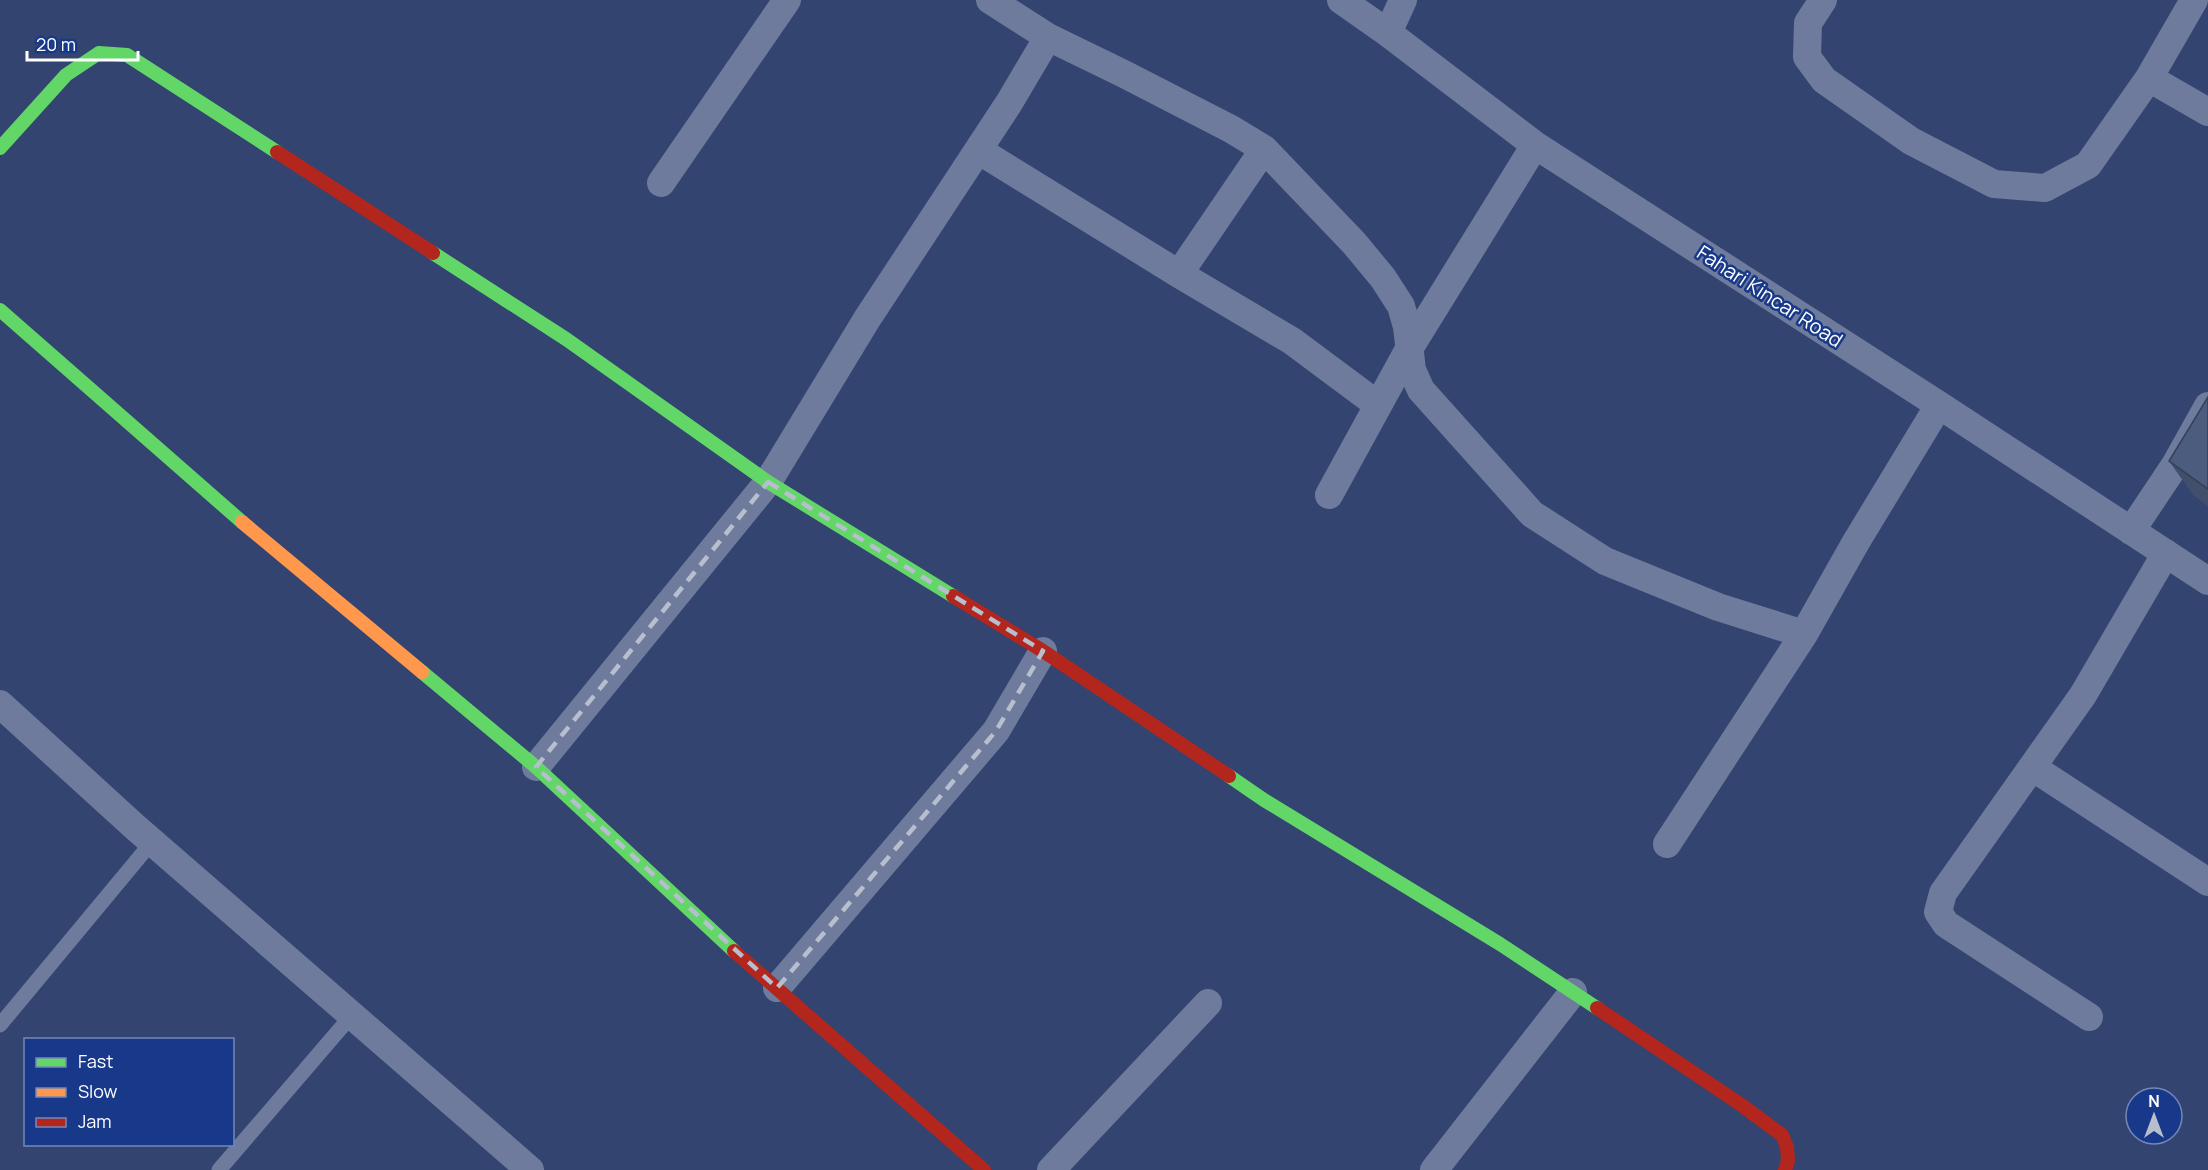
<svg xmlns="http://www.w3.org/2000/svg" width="2208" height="1170" viewBox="0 0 2208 1170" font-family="Manrope,sans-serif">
  <rect width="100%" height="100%" fill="#32446f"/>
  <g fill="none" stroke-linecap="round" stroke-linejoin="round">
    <path stroke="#6e7b9d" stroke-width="15" d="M0,1025L152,842
      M219,1170L352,1015"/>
    <path stroke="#6e7b9d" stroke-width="28" d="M990,0L1048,37L1124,74L1231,129L1264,149L1354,243L1383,278L1401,306L1407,327L1412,370L1421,390L1532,514L1605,561L1718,607L1804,634
      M1341,0L1388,33L1535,145L1939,405L2208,581
      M1823,0L1808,23L1807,57L1824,80L1911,141L1994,184L2045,188L2088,165L2149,78L2194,0
      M1388,33L1403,0
      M2149,78L2208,112
      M978,150L1179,274L1292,341L1378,405
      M661,183L787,0
      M1179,274L1264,149
      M1329,495L1409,349L1535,145
      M2131,531L2175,465L2208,406
      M0,704L135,827L530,1170
      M536,767L768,482L867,319L1009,103L1048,37
      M2032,767L2208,882
      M1667,844L1804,634L1856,542L1939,405
      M777,988L996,731L1043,651
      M2089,1017L1946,924L1938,912L1943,893L2083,695L2166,553
      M1051,1170L1208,1003
      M1434,1170L1573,992"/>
    <path stroke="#63d668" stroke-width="14" d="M0,148L66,75L99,53L127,55L277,152
      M433,253L566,339L768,482L953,596
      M0,310L242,522
      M422,672L536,767L734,951
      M1229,776L1264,800L1500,944L1597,1008"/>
    <path stroke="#ff974d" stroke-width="14" d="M242,522L422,672"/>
    <path stroke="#b3261e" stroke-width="14" d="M277,152L433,253
      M953,596L1043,651L1229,776
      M734,951L984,1170
      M1597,1008L1740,1104L1782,1135L1787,1147L1788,1161L1785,1170"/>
  </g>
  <path fill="#414f6c" d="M2208,397V506L2193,495L2169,461Z"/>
  <path fill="#4c5c7e" stroke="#354058" stroke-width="1.5" d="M2208,397V489L2169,461Z"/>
  <path fill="none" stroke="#b7becd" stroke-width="4.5" stroke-dasharray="12 8" stroke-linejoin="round" d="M768,482L1043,651L996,731L777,988L536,767Z"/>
  <g text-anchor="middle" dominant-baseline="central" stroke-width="5" stroke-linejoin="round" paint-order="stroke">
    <g font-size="20" fill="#fff" stroke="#183989">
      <text transform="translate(1770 296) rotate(33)">Fahari Kincar Road</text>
    </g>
  </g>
  <rect x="24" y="1038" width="210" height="108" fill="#183989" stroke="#7488b8" stroke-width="1.5"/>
  <rect x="36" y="1058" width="30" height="9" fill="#63d668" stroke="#7488b8" stroke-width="1.5"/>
  <text x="78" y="1068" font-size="18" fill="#ffffff">Fast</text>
  <rect x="36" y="1088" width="30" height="9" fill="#ff974d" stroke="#7488b8" stroke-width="1.5"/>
  <text x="78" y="1098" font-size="18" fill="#ffffff">Slow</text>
  <rect x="36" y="1118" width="30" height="9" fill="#b3261e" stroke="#7488b8" stroke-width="1.5"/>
  <text x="78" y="1128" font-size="18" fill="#ffffff">Jam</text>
  <g transform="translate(2154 1116)"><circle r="28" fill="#183989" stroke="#7488b8" stroke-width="1.5"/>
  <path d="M0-4.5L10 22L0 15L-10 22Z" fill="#b7becd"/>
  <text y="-9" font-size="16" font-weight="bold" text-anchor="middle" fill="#ffffff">N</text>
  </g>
  <path d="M27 51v9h111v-9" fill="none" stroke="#ffffff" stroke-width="3"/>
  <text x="36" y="51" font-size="18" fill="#ffffff" stroke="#183989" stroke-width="4.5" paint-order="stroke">20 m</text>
</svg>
